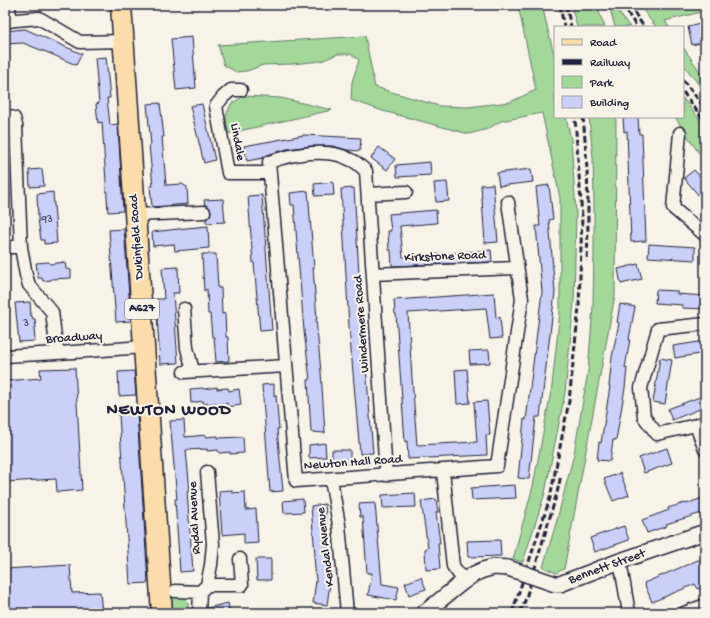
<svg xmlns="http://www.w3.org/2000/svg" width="710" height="618" viewBox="0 0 710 618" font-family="'Gochi Hand',sans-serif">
  <rect width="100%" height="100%" fill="#f7f3e8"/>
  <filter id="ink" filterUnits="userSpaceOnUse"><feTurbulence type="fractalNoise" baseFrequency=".025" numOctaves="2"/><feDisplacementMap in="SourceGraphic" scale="8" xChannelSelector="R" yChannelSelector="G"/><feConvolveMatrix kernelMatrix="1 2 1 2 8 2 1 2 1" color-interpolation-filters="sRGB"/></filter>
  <g filter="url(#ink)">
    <path fill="#a4d89a" stroke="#637d6a" d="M518,5H542L555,59V117H566L571,139L576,213L574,302L565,393L545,493L523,562L513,559L533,486L552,386L560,311V198L542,113L501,121L488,129L469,134L383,111L351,100L352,82L359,60L351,54H338L321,61L292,64L263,65L247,71L236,72L224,65L218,45L365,36L375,87L439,106L468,107L510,102L536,90Z
      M571,5H596L605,27H577Z
      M609,5H613L630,27H615Z
      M639,5H705V11L665,21L669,27H656Z
      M683,47L705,79V93L683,64Z
      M244,96L281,98L332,110L226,134V116L231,104Z
      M683,98L705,127V159L698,152L675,117H683Z
      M589,117H616L615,295L564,569L556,573L543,567L557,520L574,454L588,371L593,307L594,249V202L593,158Z
      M172,593L184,595L188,603V613H171L170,603Z"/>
    <path fill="#cad0f8" stroke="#22223b" d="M700,24L705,42L692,45L688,27Z
      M25,29L82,54L76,65L51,54L23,43L5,44V31Z
      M192,37L196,88L176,90L171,39Z
      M106,57L110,98H107L110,125L118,124L123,211L108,212L102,122L98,123L96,104L99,103L95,58Z
      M160,103L164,137H162L166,185L182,184L187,187L188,204L152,207L150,186H153L149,145H151L147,104Z
      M202,104L215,160L204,163L190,106Z
      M623,117H638L639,134H642L646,241L631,242L627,131L624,132Z
      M304,135L361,138L360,151L347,150L333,146H310L287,149L267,155L263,158L247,161L244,146Z
      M379,147L395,159L387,170L371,158Z
      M430,162L431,175L397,177L396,165Z
      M42,169L44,186L30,187L29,170Z
      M531,169L533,182L499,186L497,173Z
      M694,170L705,182V203L684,178Z
      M333,182L334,195L315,196L314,184Z
      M447,182L449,201L436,202L434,183Z
      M493,184L498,242L485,243L481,185Z
      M549,185L553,219L549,220L555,292L540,417H536L529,479L518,478L524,419L526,420L542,292L536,226H540L536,187Z
      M354,188L359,274H360L362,317L373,453L360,454L349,326L341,189Z
      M308,191L314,268H313L317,319H316L321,372L325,433L311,432L308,380H310L304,331L294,205H291L290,193Z
      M53,192L57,243L44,244V240H41L38,219L37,194Z
      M262,195L272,330L260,331L254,263H253L248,196Z
      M223,199L225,222L206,223V219L210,216L211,211L210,208L208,206L205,205L204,200Z
      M436,210L437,223L400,226L403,257L491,250L492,262L392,266L391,250H389L388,231H391L389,214Z
      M208,226L209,248L175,251L174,244L153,246L152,232L187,228Z
      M124,229L131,321L116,322L109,230Z
      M649,244L695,247V260L648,257Z
      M202,254H216L218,288H221L222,314L225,313L226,337H228L229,361L216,362L214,337H212L210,314H208L207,289L204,291Z
      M49,262L50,264L65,262L66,269L71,270V278L51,279V280L43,281L42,278H38L36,263Z
      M638,264L642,279L621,284L618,269Z
      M178,267L179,293H173L178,363L160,364L156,299H164L162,268Z
      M656,290L677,291V294L705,296V309L682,308V305L655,303Z
      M494,293L496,318L500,317L502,338L490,339L486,308L408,313L412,378L417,445L477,442L474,402L487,401L490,435H486L487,455L408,459L407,441L405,442L396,314H395L394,300Z
      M30,302L31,316H32L33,319H35L36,328H34L35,341L19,342L15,303Z
      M620,304L635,307L629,339H630L625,368H627L625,388L616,440H613L610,461L597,460L599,442L601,443L610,386H609L612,357L619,323L617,322Z
      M705,341V353L675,358L673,346Z
      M489,350L490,363L470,364L469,351Z
      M660,358L672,360L665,404L653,402Z
      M75,368L82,490L57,492L56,479L6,482L5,465V381L41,378L40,369Z
      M467,369L470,403L457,404L455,370Z
      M134,371L136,395L119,396L118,372Z
      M274,384V396L276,395L279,429H277L283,491L270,492L262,385Z
      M217,387V389L228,388L229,391L239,389L241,405L227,407V403L215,405V403L204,404L203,401L191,403L190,389L202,388L204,389Z
      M705,395V407L672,420L668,409Z
      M137,413L148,583L130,584L119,415Z
      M184,420L185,437L206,435V437L218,436V438L243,437L244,453L230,454V452L219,453L218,450L207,451V449L186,450L190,491H187L193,571L180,572L175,499H177L170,421Z
      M325,443L326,457L309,458V445Z
      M667,448L672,463L644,473L639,458Z
      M332,450H350V464H332Z
      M620,473L629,495L613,501L604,479Z
      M515,485L516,498L472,500L471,488Z
      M232,490V493L245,492L246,510L256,509L258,543L244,544V533L222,535L219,491Z
      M415,493L416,507L383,508L382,495Z
      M705,497V512L666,524L667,526L647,533L642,520L669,510L668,508L685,503L686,504Z
      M303,499L304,512L284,513L283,501Z
      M436,499L438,512H436L440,543H438L440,569L426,570L425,549L428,548L421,501Z
      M375,503L382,584L399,587L396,600L368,595L372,573H367L363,517H360L359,504Z
      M325,504L328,549L330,583L327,605L313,603L316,581L314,555H315L311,506Z
      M624,526L629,540L595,552L590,538Z
      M500,540L501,556L468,557L467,541Z
      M256,559H271V580H257Z
      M698,560L705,563V578L704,580L705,586L698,589L695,584L652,602L644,583Z
      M70,565L72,593L100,592L102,613H5V569Z
      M421,577L426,589L409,595L405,583Z
      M228,603L230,613H207V608Z"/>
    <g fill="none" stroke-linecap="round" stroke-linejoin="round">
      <defs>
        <path id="minor" d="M9,5L10,21
          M5,21L39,18L80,42L124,41
          M241,90H231L223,97L216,106L228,173H270
          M5,115L14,118L16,125L21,247L26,275L29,285L52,312L57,353
          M680,133L673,208L705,235
          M368,194L406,192
          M135,215L204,212
          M5,247H21
          M373,274L517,268
          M184,309L187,348L193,371
          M705,324L658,329L641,388L644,417L657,434L696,425L705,422
          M5,356L74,352L144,347
          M184,372L286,366
          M696,425L705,450
          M443,471L453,566L464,581
          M207,472L213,544L211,565L207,585
          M386,475L366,171C361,167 357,162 351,160C328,147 293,154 269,162L296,481L497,466L522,299L508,202
          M331,479L339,525L347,613
          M620,561L629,613
          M175,591L200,592L207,585H242L240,559
          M199,613L200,592
          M684,613L705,605"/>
        <path id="tertiary" d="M555,584H560L620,561L705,532
          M424,613L464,581L474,574L483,570L494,567L508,568"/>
        <path id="primary" d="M121,5L162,613"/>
      </defs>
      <use href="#minor" stroke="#22223b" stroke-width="15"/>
      <use href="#tertiary" stroke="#22223b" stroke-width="18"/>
      <use href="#primary" stroke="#22223b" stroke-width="23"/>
      <use href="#minor" stroke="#f7f3e8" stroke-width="12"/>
      <use href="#tertiary" stroke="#f7f3e8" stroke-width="15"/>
      <use href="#primary" stroke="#fbddab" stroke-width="20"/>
      <path stroke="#22223b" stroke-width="3" stroke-dasharray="6 3" stroke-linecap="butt" d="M560,5L564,27
        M566,5L571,27
        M622,5L637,27
        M629,5L644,27
        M683,80L705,108
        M683,92L705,122
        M583,117C588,165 589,213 587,261
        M512,613L550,498L569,401L579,307L582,217L575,117
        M520,613L526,598L557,493L561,475"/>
      <defs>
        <path id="tertiary-bridge" d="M508,568L555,584"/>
      </defs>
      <use href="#tertiary-bridge" stroke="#22223b" stroke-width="18" stroke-linecap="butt"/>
      <use href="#tertiary-bridge" stroke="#f7f3e8" stroke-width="15"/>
    </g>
  </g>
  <g text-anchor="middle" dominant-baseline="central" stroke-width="4" stroke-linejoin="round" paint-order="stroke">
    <g font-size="11" fill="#4c4e6a">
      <text x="47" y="220">93</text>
      <text x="26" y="324">3</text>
    </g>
    <rect fill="#f7f3e8" stroke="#62616f" stroke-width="1" x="125" y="299" width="34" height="20" rx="3"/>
    <g font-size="12" font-weight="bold" fill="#22223b">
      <text x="142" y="309">A627</text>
    </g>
    <g font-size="13" fill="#22223b" stroke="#f7f3e8">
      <text transform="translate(237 142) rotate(80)">Lindale</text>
      <text transform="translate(137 237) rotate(-94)">Dukinfield Road</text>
      <text transform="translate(445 257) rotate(-2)">Kirkstone Road</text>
      <text transform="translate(362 324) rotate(-94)">Windermere Road</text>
      <text transform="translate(74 338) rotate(-4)">Broadway</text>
      <text transform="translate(353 463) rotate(-4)">Newton Hall Road</text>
      <text transform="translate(195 518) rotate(-93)">Rydal Avenue</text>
      <text transform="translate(326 547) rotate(-97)">Kendal Avenue</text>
      <text transform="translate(607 567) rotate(-20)">Bennett Street</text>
    </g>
    <g font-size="17" font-weight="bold" letter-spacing="1" fill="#22223b" stroke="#f7f3e8">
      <text x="169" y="411">NEWTON WOOD</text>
    </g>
  </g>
  <rect width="710" height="618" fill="none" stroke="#f7f3e8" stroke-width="20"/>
  <rect x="10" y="10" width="690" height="598" fill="none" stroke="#22223b" stroke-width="1.5" filter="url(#ink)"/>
  <rect x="554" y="26" width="130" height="92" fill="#f7f3e8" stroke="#a29fa3"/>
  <rect x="562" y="39" width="20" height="6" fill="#fbddab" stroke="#a29fa3"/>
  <text x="590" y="46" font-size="12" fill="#22223b">Road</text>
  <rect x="562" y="59" width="20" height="6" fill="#22223b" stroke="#a29fa3"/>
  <text x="590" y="66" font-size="12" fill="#22223b">Railway</text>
  <rect x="562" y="76" width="20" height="12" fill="#a4d89a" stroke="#a29fa3"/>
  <text x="590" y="86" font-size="12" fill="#22223b">Park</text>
  <rect x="562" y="96" width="20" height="12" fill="#cad0f8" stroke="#a29fa3"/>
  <text x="590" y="106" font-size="12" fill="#22223b">Building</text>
</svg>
